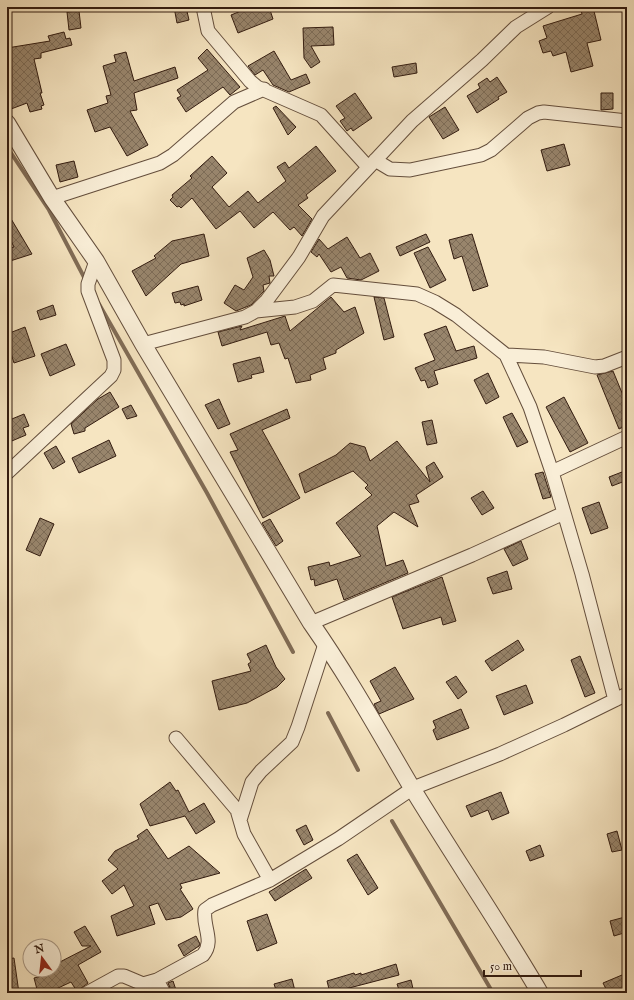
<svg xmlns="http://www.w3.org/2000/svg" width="634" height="1000" viewBox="0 0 634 1000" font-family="'IM FELL English',serif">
  <defs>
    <pattern id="building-cross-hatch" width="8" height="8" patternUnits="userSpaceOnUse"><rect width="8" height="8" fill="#98856c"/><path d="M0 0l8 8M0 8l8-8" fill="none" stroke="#7d6c57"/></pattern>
  </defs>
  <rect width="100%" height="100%" fill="#f6e5c1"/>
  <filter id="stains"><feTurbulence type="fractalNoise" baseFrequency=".005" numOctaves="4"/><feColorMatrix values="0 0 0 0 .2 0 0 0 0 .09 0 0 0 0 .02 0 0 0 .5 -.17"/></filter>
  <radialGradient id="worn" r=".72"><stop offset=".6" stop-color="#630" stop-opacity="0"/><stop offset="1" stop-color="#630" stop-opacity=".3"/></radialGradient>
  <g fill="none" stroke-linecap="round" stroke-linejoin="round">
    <path stroke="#806c56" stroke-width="4" d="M7,147L49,210L86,281
      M99,304L207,493L293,652
      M328,713L358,770
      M392,821L493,993"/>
  </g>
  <path fill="url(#building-cross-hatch)" stroke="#331c10" d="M174,7H186L189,20L177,23Z
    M251,7H269L273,19L238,33L231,15Z
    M580,7H593L601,40L587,43L593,66L571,72L566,52L553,56L551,51L543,53L539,41L547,38L543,26L582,14Z
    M79,11L81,28L69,30L67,12Z
    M333,27L334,45L311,46L320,62L311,68L304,58L303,28Z
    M64,32L66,39L70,38L72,45L41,53V58L34,59L42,93H40L44,105L41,106L42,109L30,112L27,103L11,109L7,98V48L50,41L48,36Z
    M207,49L240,87L230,95L223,87L186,112L177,98L181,96L177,90L208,70L198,58Z
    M274,51L291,80L306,74L310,83L289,92L273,85L263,70L255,75L248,66Z
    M126,52L134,81L175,67L178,78L134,93L137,110L130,111L148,145L127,156L110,127L95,132L87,110L108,103L106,96L111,95L103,66L116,62L114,55Z
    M416,63L417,73L394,77L392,67Z
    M497,77L507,92L498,97L499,99L477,113L467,96L480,88L478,84L487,78L490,82Z
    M355,93L372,118L353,131L351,128L347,131L340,121L345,118L336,106Z
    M601,93H613V109L601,110Z
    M276,106L296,127L288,135L273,108Z
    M445,107L459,130L443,139L429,117Z
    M564,144L570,165L547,171L541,150Z
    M316,146L336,171L306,195L308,198L298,205L312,219L302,236L294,227L290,230L273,212L254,228L240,211L216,229L192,198L181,208L179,206L177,207L170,200L173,197L172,195L192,178L190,176L212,156L227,173L212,187L229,207L248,191L258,203L286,181L277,167L285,162L289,168Z
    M74,161L78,177L60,182L56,165Z
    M7,212L32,254L7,262V249L14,247L7,233Z
    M204,234L209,256L181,264L146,296L132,271L156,258L154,256L172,241Z
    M426,234L430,242L400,256L396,247Z
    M472,234L488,286L473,291L462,256L454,259L449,240Z
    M347,237L360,258L370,253L379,271L361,280L347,278L341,267L331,272L319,254L317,257L311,252L319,239L328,249Z
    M428,247L446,280L430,288L414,253Z
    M264,250L270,260L274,276H269L270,283L263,285L264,291L251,305L236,311L224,303L235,285L244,290L253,277L247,258Z
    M198,286L202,300L184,306V304L181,305L180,302L175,303L172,293Z
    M331,297L344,312L355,307L364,333L336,350V353L323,358L326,369L310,375L311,380L296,383L288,358L285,359L279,343L271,345L267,332L222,346L218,332L242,326L240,330L285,316L290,331Z
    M374,297L384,298L394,337L384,340Z
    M53,305L56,315L40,320L37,311Z
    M446,326L456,351L474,346L477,358L434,371L438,384L428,388L425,380L421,381L415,368L435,360L424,334Z
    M25,327L35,356L14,363L7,341V334Z
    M66,344L75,365L50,376L41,354Z
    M260,357L264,372L251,375L252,378L238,382L233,364Z
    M613,371L627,405V425L619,429L597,375Z
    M488,373L499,397L486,404L474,380Z
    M110,392L119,407L85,428V431L74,434L71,424L98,399Z
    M564,397L588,443L570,452L546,407Z
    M219,399L230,424L218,429L205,405Z
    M131,405L137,416L127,419L122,409Z
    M287,409L290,418L262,430L300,498L263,518L230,452L238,450L230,434Z
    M512,413L528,442L517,447L503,417Z
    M24,414L29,426L23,428L26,435L7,443V421Z
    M432,420L437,443L427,445L422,422Z
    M109,440L116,456L79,473L72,458Z
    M397,441L430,482L426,467L434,462L443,477L416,495L419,502L409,505L418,527L394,512L377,526L386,566L403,560L408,573L344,600L337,579L315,586L314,579L311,580L308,567L329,562L330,566L361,556L336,523L372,495L365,488L368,485L353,471L305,493L299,474L336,455L350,443L365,447L370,461Z
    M56,446L65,462L53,469L44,453Z
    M543,472L551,497L543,499L535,474Z
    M622,472L625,481L612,486L609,477Z
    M483,491L494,508L482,515L471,498Z
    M599,502L608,528L591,534L582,508Z
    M40,518L54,524L40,556L26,550Z
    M270,519L283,541L276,546L262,523Z
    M521,541L528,559L513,566L504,549Z
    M507,571L512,589L493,594L487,578Z
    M442,577L456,621L443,625L441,617L403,629L392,597Z
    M518,640L524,650L492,671L485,661Z
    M266,645L276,667L285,679L277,687L247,703L219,710L212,681L251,671L248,664L251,662L247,654Z
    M580,656L595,693L585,697L571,660Z
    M395,667L414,699L379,714L374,704L381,701L370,681Z
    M456,676L467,692L458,699L446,682Z
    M526,685L533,703L504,715L496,696Z
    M461,709L469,728L437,740L433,730L436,728L433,721Z
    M170,782L176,791L178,790L189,812L204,803L215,822L196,834L185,816L150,826L140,804Z
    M501,792L509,813L492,820L488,810L471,817L466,806Z
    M306,825L313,840L304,845L296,830Z
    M147,829L168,859L189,846L220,873L180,884L182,888L180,889L193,909L181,917L166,920L158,903L149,906L155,924L117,936L111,916L134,906L124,885L112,894L102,881L118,869L108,860L115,851L139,839L137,836Z
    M617,831L622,850L612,852L607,834Z
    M540,845L544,856L530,861L526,851Z
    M357,854L378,888L368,895L347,860Z
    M306,869L312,878L275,901L269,892Z
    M267,914L277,943L257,951L247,921Z
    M625,917L627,932L614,936L610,921Z
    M85,926L101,952L78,965L88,983L80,989L78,993L71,982L56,989L57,993H38L34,978L54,973V965L91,946H82L74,932Z
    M196,936L200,944L199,946L184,956L178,945Z
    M14,958L19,993H8L7,959Z
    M396,964L399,975L330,993L327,981L354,973L355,975L361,973V975Z
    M622,975L627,988V993H608L603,983Z
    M292,979L295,991L277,993L274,984Z
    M411,980L414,993H400L397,984Z
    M173,981L177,993H172L168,983Z
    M134,989L145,992L153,989L155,993H128L127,991Z"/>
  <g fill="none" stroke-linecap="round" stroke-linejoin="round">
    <defs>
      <path id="minor" d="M203,7L208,31L250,81L257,87L321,115L368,167
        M375,160L390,169L410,170L481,155L491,150L528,118L538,113L544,112L627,121
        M52,198L160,163L173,155L234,102L264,89
        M256,311L295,307L313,301L333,285L417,294L435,302L456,315L506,355L530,407L552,472L582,574L615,700
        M143,344L245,317L256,311L267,300L299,257L323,216L412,121L482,60L516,27L548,7
        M506,355L544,357L595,367L604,366L627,357
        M552,472L627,437
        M7,473L111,376L114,370V360L88,291V284L96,261
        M311,623L472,555L564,513
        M176,738L237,810L244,834L270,880
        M240,820L252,782L261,771L292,742L298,727L325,644
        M157,980L164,993
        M87,993L118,976H124L143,984L157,980L203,955C215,941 202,926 205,910L212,905L270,880L338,839L413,788L500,754L564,725L627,694"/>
      <path id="tertiary" d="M7,123L52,198L96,261L143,344L311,623C348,676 379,732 412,788C454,857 499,923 540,993"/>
    </defs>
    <use href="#minor" stroke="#644e3c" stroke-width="15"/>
    <use href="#tertiary" stroke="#644e3c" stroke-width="18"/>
    <use href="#minor" stroke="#f9eed7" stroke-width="13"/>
    <use href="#tertiary" stroke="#f9eed7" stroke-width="16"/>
  </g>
  <rect width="634" height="1000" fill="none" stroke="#f6e5c1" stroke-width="24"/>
  <rect x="8" y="8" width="618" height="984" fill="none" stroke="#331c10" stroke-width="2"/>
  <rect x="12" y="12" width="610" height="976" fill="none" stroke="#331c10"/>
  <g transform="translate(42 958) rotate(345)"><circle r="19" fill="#f9eed7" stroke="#aa9a87"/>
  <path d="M0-3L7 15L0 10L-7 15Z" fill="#8f2418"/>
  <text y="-6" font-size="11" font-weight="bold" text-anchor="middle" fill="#331c10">N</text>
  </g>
  <path d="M484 970v6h97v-6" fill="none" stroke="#331c10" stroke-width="2"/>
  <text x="490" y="970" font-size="12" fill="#331c10" stroke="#f9eed7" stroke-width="3" paint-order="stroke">50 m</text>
  <rect width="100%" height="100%" filter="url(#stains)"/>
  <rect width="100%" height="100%" fill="url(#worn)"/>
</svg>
